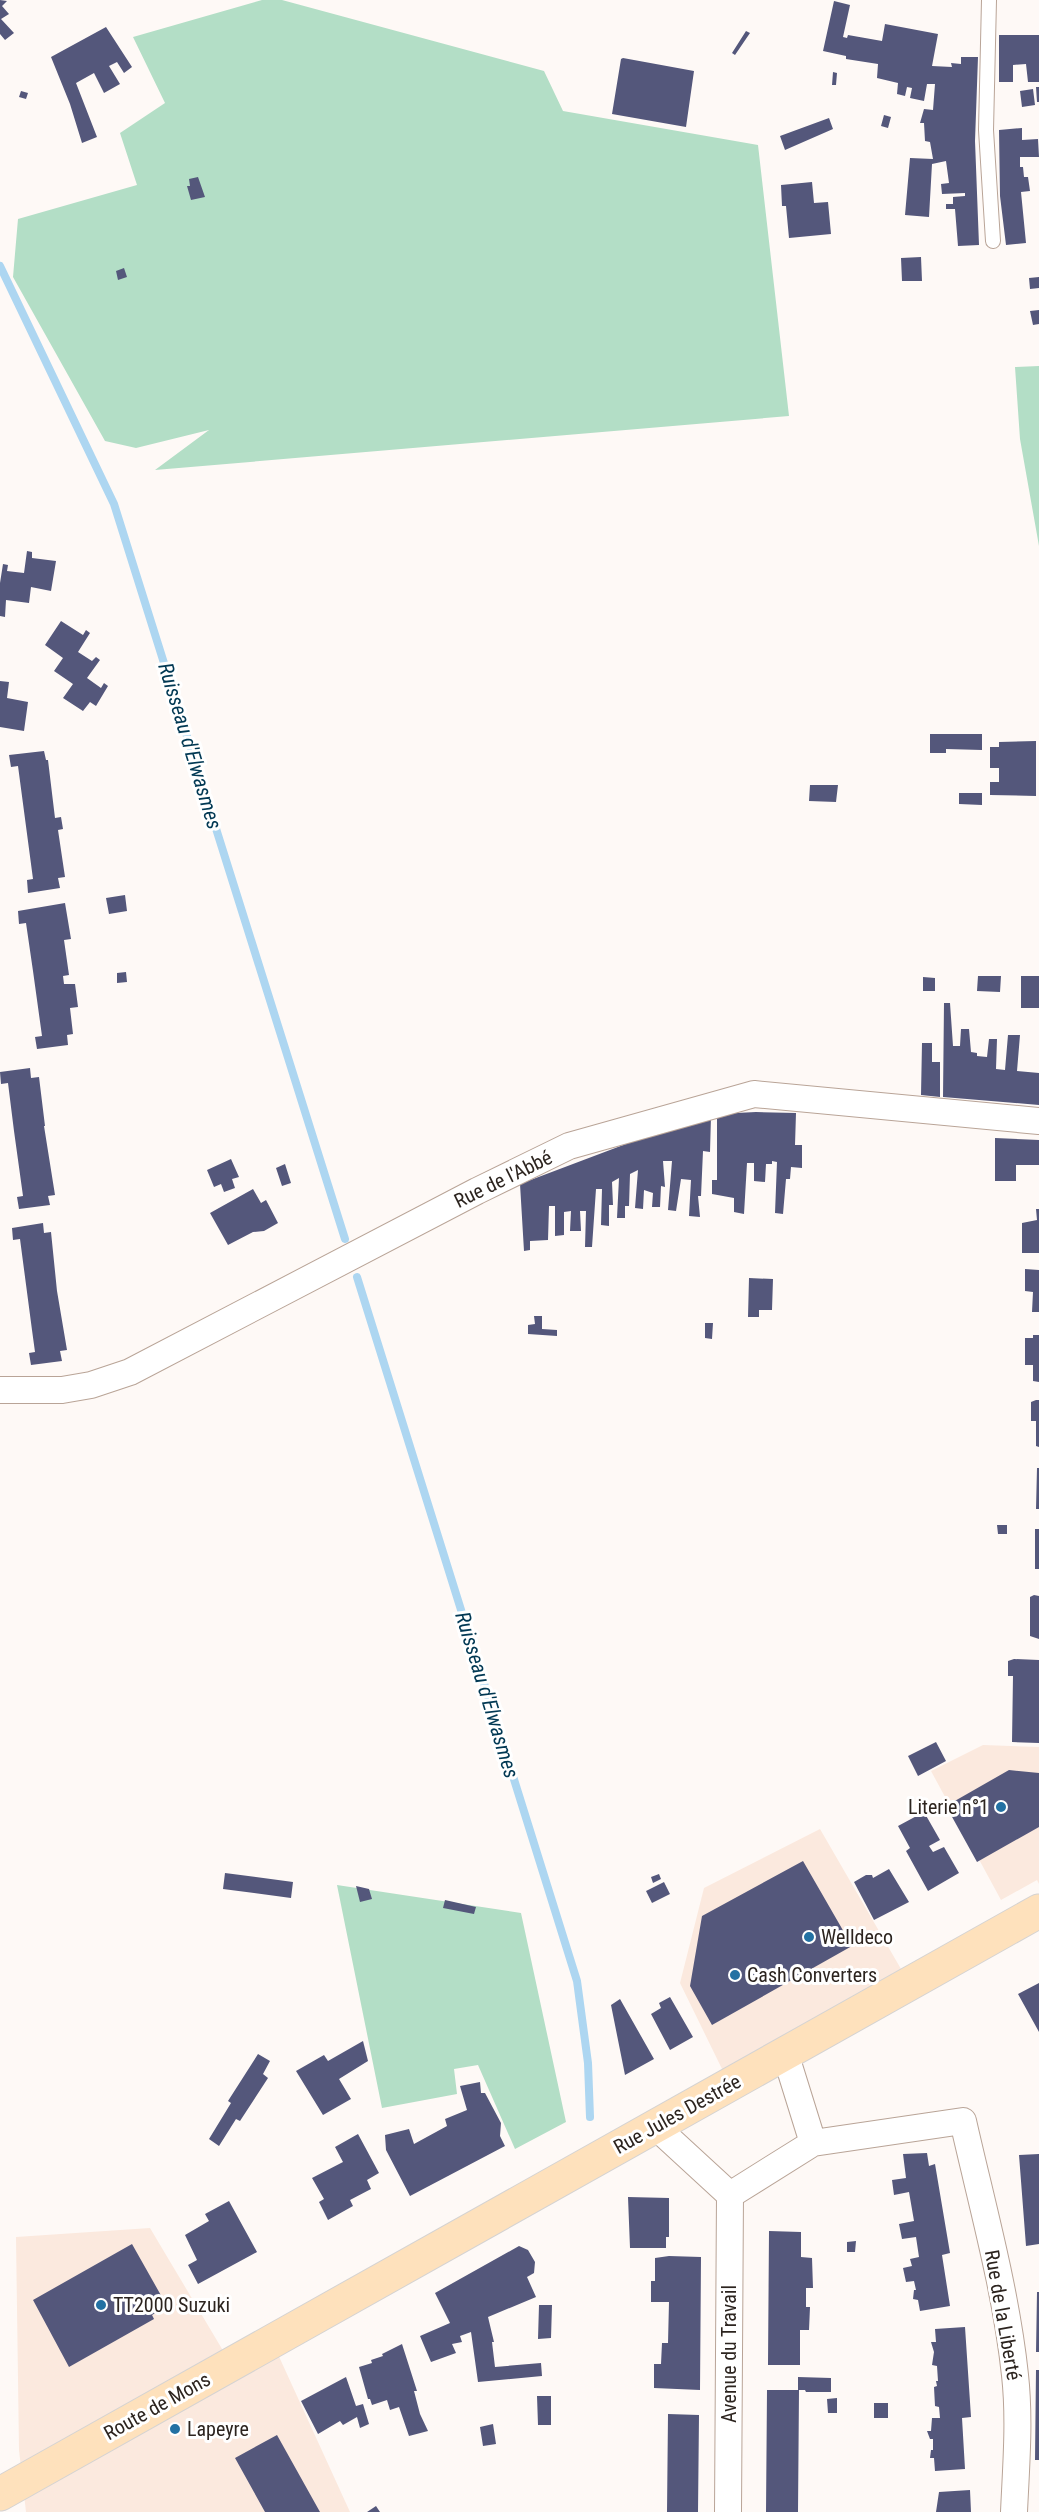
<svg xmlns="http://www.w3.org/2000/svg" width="1039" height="2512" viewBox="0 0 1039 2512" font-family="'Roboto Condensed',sans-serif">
  <rect width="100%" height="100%" fill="#fef9f6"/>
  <path fill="#fbe9de" d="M983,1745L1039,1747V1884L1037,1880L1001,1900L931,1771Z
    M820,1829L901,1969L723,2071L680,1983L704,1888Z
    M150,2228L231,2364L276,2350L350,2512H26L19,2450L16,2237Z"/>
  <path fill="#b3dec6" d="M262,0H282L544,71L563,111L758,145L789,416L155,470L209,430L136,448L105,441L13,277L18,219L137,185L120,133L165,103L133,37Z
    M1039,366V546L1020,439L1015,367Z
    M337,1885L521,1913L566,2122L515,2149L478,2065L454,2069L457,2094L382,2108Z"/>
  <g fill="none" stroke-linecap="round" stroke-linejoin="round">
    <path stroke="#add6f1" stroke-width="8" d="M0,266L114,504L345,1239
      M357,1277L577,1981L588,2063L590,2117"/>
  </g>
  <path fill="#54577b" d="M0,0L7,1L2,6L9,14L1,19L14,33L5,40L0,34Z
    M834,1L850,5L843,37L847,38L848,35L882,41L885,24L938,34L932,66L952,67L951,63L961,64V57H978L975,141L979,245L958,246L955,209H946V204H953V197L965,196V193L942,194L941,184L949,183L946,161L932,164L929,217L905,215L910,158L933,159L930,142L925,141L924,123H920L924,109L933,110L935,84H927L924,101L910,98L912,88L907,87L905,96L897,94L898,83L877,78L878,64L846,59V56L823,51Z
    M106,27L132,67L124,73L117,62L109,66L120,84L104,93L94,73L76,83L97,137L82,143L70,104L51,57Z
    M746,31L750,33L735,55L732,53Z
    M999,35H1039V82H1028L1026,64L1013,65V82H999Z
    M623,58L694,71L686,127L612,114L621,59Z
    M833,72L837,73L836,85H832Z
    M1036,87H1039V102H1037Z
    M1033,89L1035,105L1022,107L1020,91Z
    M21,91L28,93L26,99L19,97Z
    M884,115L891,117L888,128L881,126Z
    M829,118L833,129L785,150L780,136Z
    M1022,128V140L1038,139L1039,157H1020V167H1023L1024,177H1028L1030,191L1021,192L1026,243L1006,245L1000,196L999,130Z
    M198,177L205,197L191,200L187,186H190L189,179Z
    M812,182L814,203L828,202L831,234L789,238L786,206H782L781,185Z
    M921,257L922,281H902L901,258Z
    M124,268L127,277L118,280L116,271Z
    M1039,277V288L1030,289L1029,278Z
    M1039,310V324L1033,325L1030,311Z
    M27,551L32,552V558L56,561L51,591L31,587L29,603L6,600L5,617L0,616V583L3,564L8,565L7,571L24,573Z
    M61,621L83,635L86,630L90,633L78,652L92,661L96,657L100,660L87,678L101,688L104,683L108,686L96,706L90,702L83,711L63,698L73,684L54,671L63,658L45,645Z
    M0,681L9,682L7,698L28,702L24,731L0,727Z
    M930,734H982V750L946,749V753H930Z
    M1036,741V796L990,795V782H999V768H990V747H999V742Z
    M44,751L46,760H48L55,818L61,817L63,829L58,830L65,877L58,878L60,888L28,893L27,880L33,879L18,766L11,767L9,755Z
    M810,785H838L836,802L809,801Z
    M959,793H982V805L959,804Z
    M125,895L127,911L109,914L106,898Z
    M65,903L71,939L64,940L69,975L63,976L64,984H75L78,1007L70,1008L73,1034L67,1035L68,1045L37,1049L35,1037L42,1036L33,971L26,923L19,924L18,911Z
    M126,972L127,982L117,983V973Z
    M978,976H1001L1000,992L977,991Z
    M1021,976H1039V1008H1021Z
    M923,977L935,978V991H923Z
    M944,1003H950L953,1046H960L961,1029H969L971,1052L977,1053V1056L987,1057L989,1039H997L996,1069L1005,1070L1008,1035H1020L1017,1071L1039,1073V1105L943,1097Z
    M922,1043H932V1062H940V1097L921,1095Z
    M30,1068L31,1078L39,1077L45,1126H44L55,1195L48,1196L50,1205L19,1209L17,1197L23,1196L14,1131L8,1083L1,1084L0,1072Z
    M756,1112L796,1113L795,1145H802V1168L791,1167L790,1179H786L783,1214L775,1213L777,1162L772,1161V1164H766L765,1182L754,1181V1163H747L744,1214L734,1212V1198L712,1194V1180H717V1114Z
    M711,1116L710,1152L703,1151L701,1196H698L700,1217L689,1216L691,1180L681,1179L676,1211L668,1210L672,1161H663L665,1187L661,1186L660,1207H652L653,1193L644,1190L643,1209L635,1208L638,1170L630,1174L629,1206H625V1218H617L619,1178L612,1182L613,1205H609V1226L601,1225L602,1189H596L592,1247H585L586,1211H580L581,1231H570L571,1211L564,1212V1235L555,1236V1206H549L548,1240L530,1241V1250L524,1251L520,1184L655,1133Z
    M995,1138L1039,1140V1165H1016V1181H995Z
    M231,1159L239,1177L232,1179L235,1188L224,1192L221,1184L214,1187L207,1170Z
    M285,1164L291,1183L282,1186L276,1168Z
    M253,1189L261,1203L266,1200L278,1223L264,1231L253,1232L228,1245L210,1213Z
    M1036,1209H1039V1253H1022V1223L1037,1220Z
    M43,1223L44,1233L51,1232L57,1291L67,1350L60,1351L62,1361L31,1365L29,1353L35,1352L32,1330L20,1239L13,1240L12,1228Z
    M1025,1269L1039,1270V1312H1032L1033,1292L1025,1291Z
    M749,1278L773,1279L772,1310H759V1317H748Z
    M534,1316H542V1329L557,1330V1336L528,1334V1325L535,1324Z
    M705,1323H713L712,1339L705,1338Z
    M1033,1335H1039V1382L1033,1381V1365H1025V1338H1033Z
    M1036,1400H1039V1447L1036,1446V1421H1031V1402Z
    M1037,1468H1039V1509H1036Z
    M997,1525H1007V1534H998Z
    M1035,1529H1039V1569H1035Z
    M1034,1595L1039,1596V1639L1030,1636V1597Z
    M1014,1659L1039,1660V1743L1012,1742L1013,1676H1008V1661Z
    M936,1742L946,1761L918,1776L908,1756Z
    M1009,1770L1039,1773V1827L977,1862L946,1806Z
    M924,1812L940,1840L929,1846L933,1852L944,1847L959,1873L928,1891L906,1851L910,1848L898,1826Z
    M803,1861L852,1946L712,2025L690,1986L702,1916Z
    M889,1869L909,1902L874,1920L854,1882L866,1875H872L873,1878Z
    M225,1873L293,1882L291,1898L223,1889Z
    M659,1874L661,1879L653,1883L651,1877Z
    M664,1882L670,1894L652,1903L646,1891Z
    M356,1886L369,1889L372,1899L360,1902Z
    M445,1900L476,1907L474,1914L443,1908Z
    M1039,1983V2032L1018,1994Z
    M670,1997L693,2037L670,2050L651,2014L661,2008L659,2003Z
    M620,1999L654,2059L625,2075L611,2005Z
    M363,2041L368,2061L339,2079L351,2099L323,2115L296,2071L324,2055L328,2061Z
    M258,2054L270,2061L263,2074L268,2078L240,2121L236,2119L219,2146L209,2139L231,2103L228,2101Z
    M480,2082L481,2093H485L501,2123L500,2136L505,2146L410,2196L386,2150L385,2135L409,2129L414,2144L447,2126L445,2119L467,2110L460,2086Z
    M358,2134L379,2173L367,2180L371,2189L350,2200L353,2206L328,2220L319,2202L324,2199L312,2178L343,2162L335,2147Z
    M927,2153L929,2166L935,2164L950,2253L942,2255L950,2306L920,2311L918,2300L913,2299L914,2290H916L914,2281L906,2282L903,2268L912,2266L910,2259L919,2257L916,2237L902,2239L899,2224L914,2221L909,2192L894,2195L892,2180L906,2178L903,2154Z
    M1039,2154V2244L1026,2246L1019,2155Z
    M628,2197L669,2198V2237H666V2248H630Z
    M229,2201L257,2252L198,2284L188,2265L197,2260L185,2235L209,2221L205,2214Z
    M769,2231L801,2232V2257L812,2258L813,2288H806V2307H810L809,2330H800V2365H768Z
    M856,2241L855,2252H847V2242Z
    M132,2244L167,2306L152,2315L154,2319L69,2367L33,2300Z
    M519,2246L528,2250L535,2262L534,2273L527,2277L536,2297L488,2317L494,2342H492L495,2367L541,2363L542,2376L478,2382L471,2332L460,2336L462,2342L452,2344L456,2353L431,2362L420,2336L450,2323L435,2293Z
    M669,2256L701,2257L700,2390L654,2388V2364H661L662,2343H668L669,2302H651V2281H655V2258Z
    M1037,2292H1039V2352H1036Z
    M539,2305H552L551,2338L538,2339Z
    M965,2327L971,2417L962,2418L965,2469L935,2471L934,2458H930L931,2450H933V2439H930L927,2431H931L932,2418H940L939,2407L935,2406L934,2387L937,2386L936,2381H938L937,2366L932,2365L934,2352L931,2342H936L935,2329Z
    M402,2344L417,2391H414L420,2414L428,2431L409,2436L399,2407L390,2410L387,2400L372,2405L370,2399H368L359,2367L372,2363L371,2360L383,2356L382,2354Z
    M1036,2370H1039V2460H1035Z
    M346,2377L356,2406L363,2404L369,2424L360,2428L357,2417L343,2425L340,2421L318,2434L301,2401Z
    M798,2377L831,2378V2392H806L805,2390H798Z
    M767,2390H799L798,2512H766Z
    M537,2396H551V2425H538Z
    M837,2398V2413H828L827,2399Z
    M874,2403H888V2418H874Z
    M668,2414L699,2415L698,2512H667Z
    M493,2424L496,2444L483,2446L480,2427Z
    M277,2435L320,2512H265L235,2458Z
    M970,2490L971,2512H936L939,2492Z
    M376,2506L380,2512H367Z"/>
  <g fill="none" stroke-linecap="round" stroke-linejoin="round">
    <defs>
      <path id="lane" d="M989,0L986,130L993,241"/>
      <path id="street" d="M0,1390H62L91,1385L130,1372L477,1191L569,1146L754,1094L1039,1121
        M785,2053L813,2143
        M655,2126L730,2195
        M730,2195L813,2143L963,2121C982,2205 1006,2290 1015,2375C1020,2420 1016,2467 1014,2512
        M728,2512L730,2195"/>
      <path id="primary" d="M0,2494L1039,1911"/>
    </defs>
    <use href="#lane" stroke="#b9a497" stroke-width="16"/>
    <use href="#street" stroke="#b9a497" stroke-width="28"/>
    <use href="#primary" stroke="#d5d3d2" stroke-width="35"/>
    <use href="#lane" stroke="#fff" stroke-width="14"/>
    <use href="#street" stroke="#fff" stroke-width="26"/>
    <use href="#primary" stroke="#fee1bc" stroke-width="33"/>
  </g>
  <g fill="#2371a3" stroke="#fff" stroke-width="2">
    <circle cx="1001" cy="1807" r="6"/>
    <circle cx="809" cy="1937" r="6"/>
    <circle cx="735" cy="1975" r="6"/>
    <circle cx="101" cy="2305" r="6"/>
    <circle cx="175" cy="2429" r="6"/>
  </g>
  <g text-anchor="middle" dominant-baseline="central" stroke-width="6" stroke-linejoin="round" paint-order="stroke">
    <g font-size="20" fill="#2c241f" stroke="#fff">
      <text transform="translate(503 1179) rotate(-26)">Rue de l'Abbé</text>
      <text transform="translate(677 2114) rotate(-29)">Rue Jules Destrée</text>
      <text transform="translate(1003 2315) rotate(80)">Rue de la Liberté</text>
      <text transform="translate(729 2354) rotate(-90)">Avenue du Travail</text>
      <text transform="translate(157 2406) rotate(-29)">Route de Mons</text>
    </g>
    <g font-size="20" fill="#2c241f" stroke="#fff" text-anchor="start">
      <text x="989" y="1807" text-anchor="end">Literie n°1</text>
      <text x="821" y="1937">Welldeco</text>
      <text x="747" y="1975">Cash Converters</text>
      <text x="113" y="2305">TT2000 Suzuki</text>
      <text x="187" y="2429">Lapeyre</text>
    </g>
    <g font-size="21" font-style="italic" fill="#013853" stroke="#fff">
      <text transform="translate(190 746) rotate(73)">Ruisseau d'Elwasmes</text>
      <text transform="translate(487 1695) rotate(73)">Ruisseau d'Elwasmes</text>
    </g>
  </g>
</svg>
